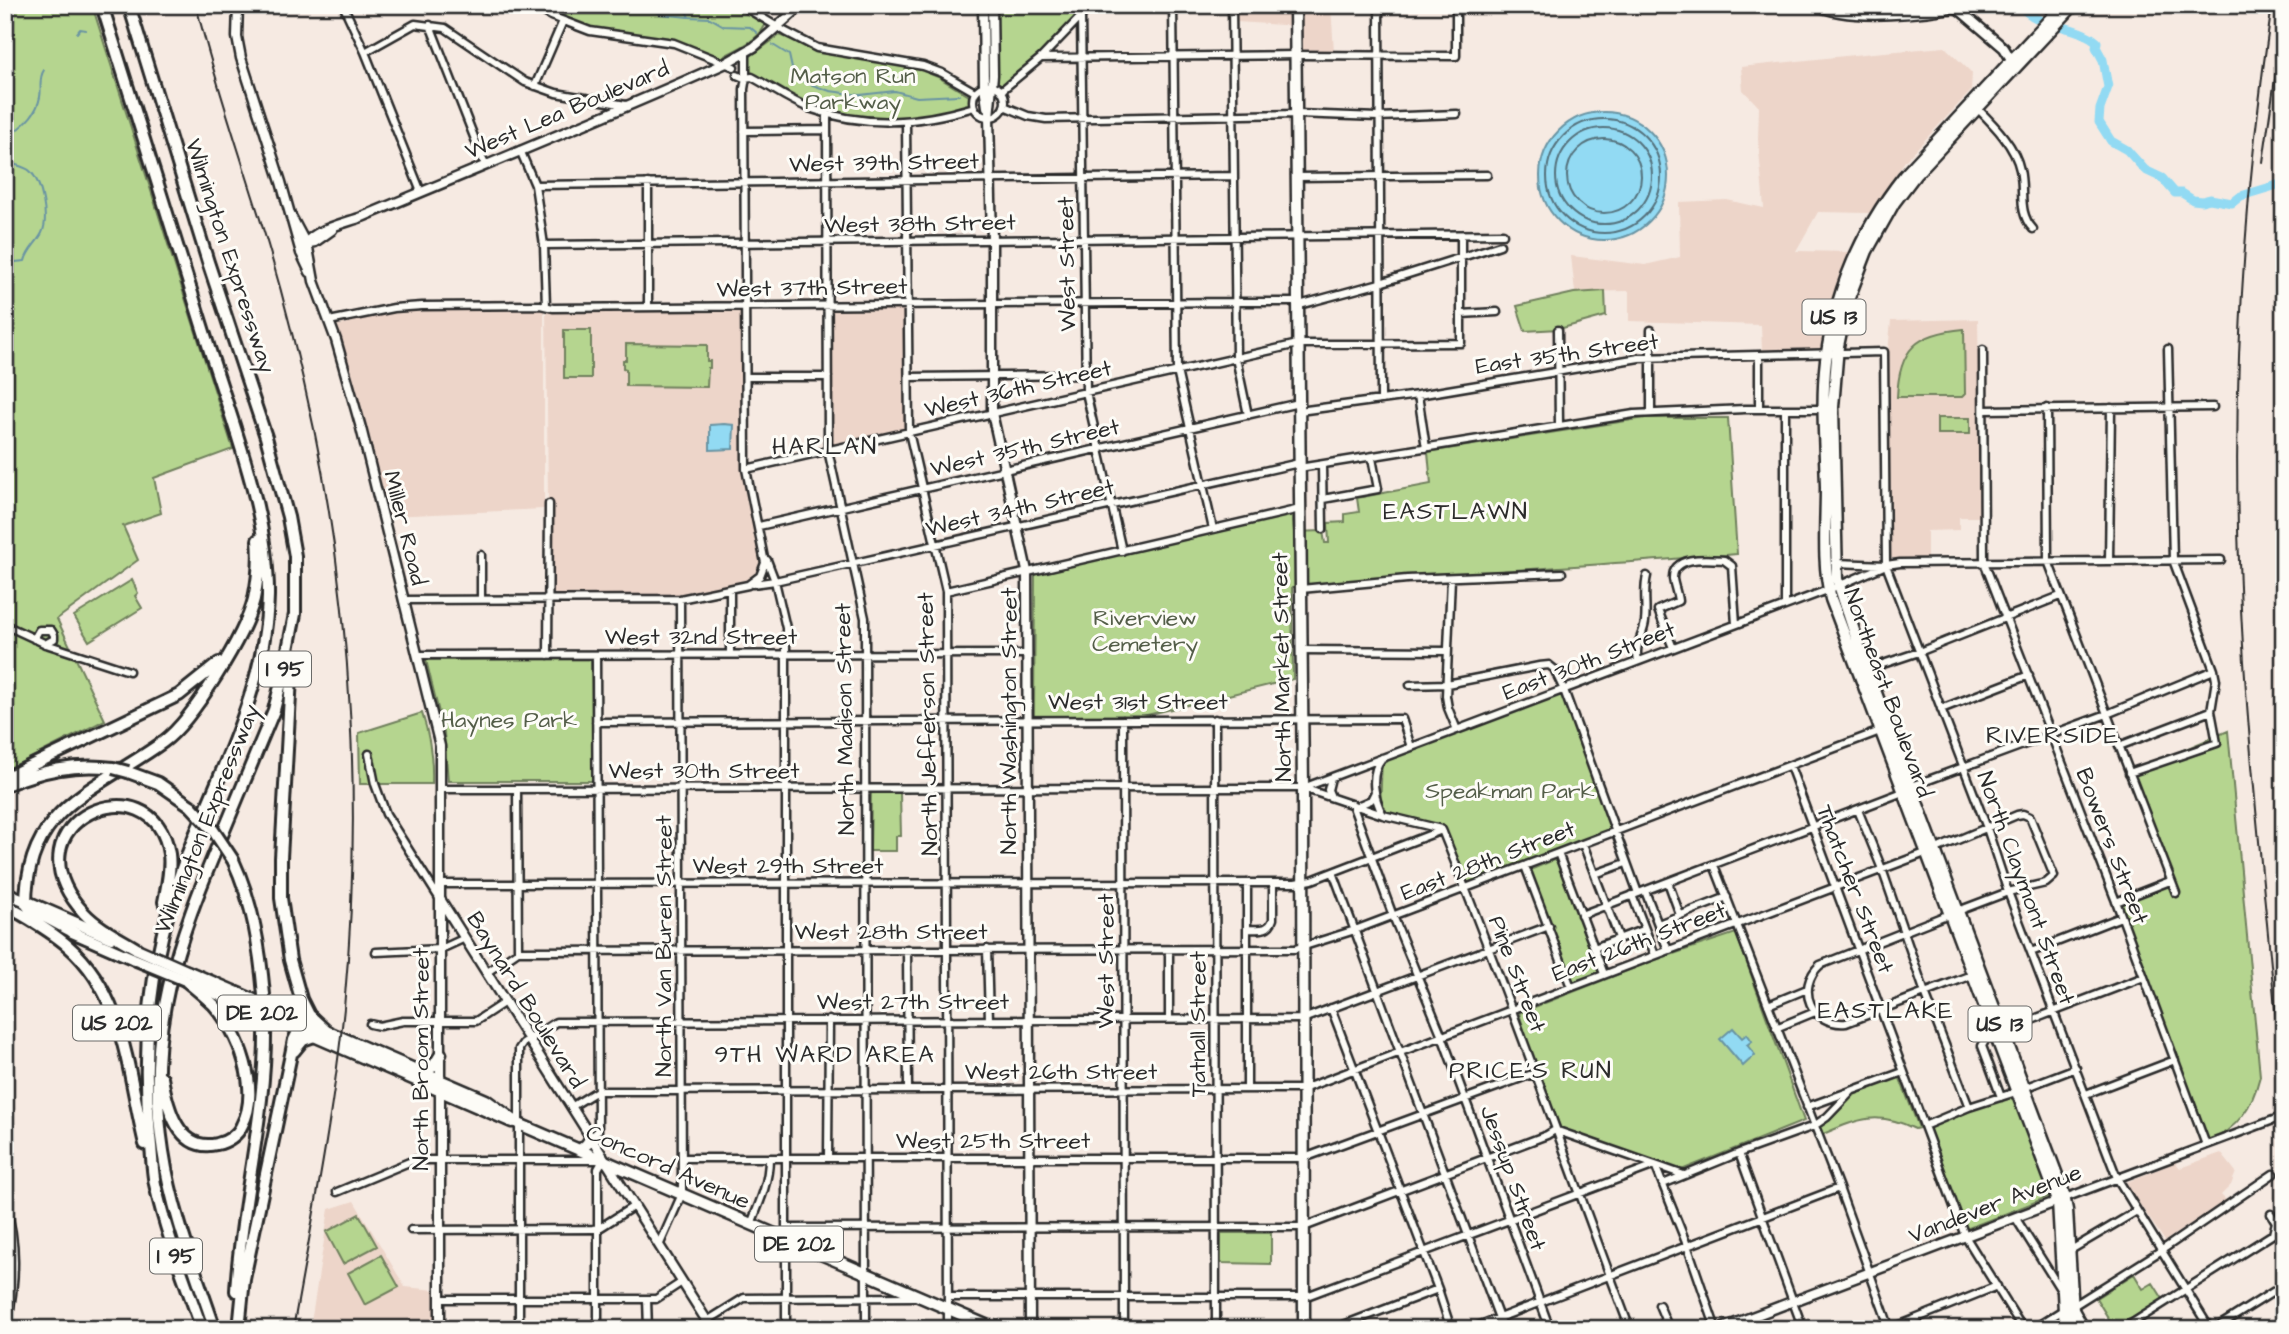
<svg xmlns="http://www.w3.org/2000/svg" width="2289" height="1334" viewBox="0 0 2289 1334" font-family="'Architects Daughter',sans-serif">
  <rect width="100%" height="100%" fill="#f6eae2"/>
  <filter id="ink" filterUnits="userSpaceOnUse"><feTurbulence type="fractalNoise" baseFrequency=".0143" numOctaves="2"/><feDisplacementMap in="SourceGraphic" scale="14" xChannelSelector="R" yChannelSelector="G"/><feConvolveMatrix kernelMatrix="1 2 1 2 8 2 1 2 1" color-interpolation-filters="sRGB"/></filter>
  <g filter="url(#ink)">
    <path fill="#edd5c9" d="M1236,5H1331L1334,52L1301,51L1300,26L1236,22Z
      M1945,47L1972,73L1971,91L1905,161L1869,213L1818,212L1796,251L1850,252L1829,309L1822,351L1762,352L1761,325L1629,321V291L1575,292L1571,256L1645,265L1680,257L1679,202L1727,200L1764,208L1758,139L1759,107L1743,90L1741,67L1873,53Z
      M908,305L909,432L828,450V306Z
      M546,306H745L746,469L765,566L751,583L680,599L549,600Z
      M544,307V509L389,516L336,326L393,312Z
      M1978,319L1981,517H1959V530L1927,531V558H1890L1888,352L1891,321Z
      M2221,1153L2236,1172L2231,1185L2221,1195L2226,1200L2165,1241L2125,1183L2175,1162L2180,1168Z
      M354,1201L405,1287L435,1290V1329H310L329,1209Z"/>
    <path fill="#b5d58f" stroke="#70805d" stroke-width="2" d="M5,5H92L233,449L154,478L161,513L123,526L138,560L57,619L105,720L5,771Z
      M532,5H741L767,20C762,40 738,48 721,58L674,43L590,31Z
      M994,5H1089C1065,30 1033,72 1001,85L995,82Z
      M780,35L819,51L918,69L938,77L969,96V103L962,108L907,120L871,121L813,109L752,77L748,71V58Z
      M1605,291L1606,316L1559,329L1525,331L1517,306L1574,293Z
      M1964,329L1965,394L1962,397H1897C1899,348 1917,333 1964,329Z
      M564,330H591V378H564Z
      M626,344L707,345V361H710V368H708L707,387L626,386V369L623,368V360H626Z
      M1645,418H1728L1737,554C1589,566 1440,574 1292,587L1293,679L1143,716H1034L1035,574L1292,513L1294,532L1323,531L1325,543H1329L1328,523L1345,522V514L1359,512L1357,498L1431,484L1428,452Z
      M1937,418H1970V434H1937Z
      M132,580L138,593L135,596L142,608L89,641L74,616Z
      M591,659L593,781H448L444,733L426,660Z
      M1564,690L1615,832L1466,888L1442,830L1380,810L1382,758Z
      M422,713C430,737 433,759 432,784H360L359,733Z
      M2228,731L2260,1076C2252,1108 2238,1128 2208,1142L2117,904L2171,883L2129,773Z
      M871,793H900L901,836H896V851H870Z
      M1556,859L1599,973L1573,982L1530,870Z
      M1736,933L1804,1121L1679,1171L1561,1129L1533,1060L1519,1013L1655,960Z
      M1899,1076L1919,1128L1915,1129C1878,1110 1858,1119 1823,1134L1820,1127L1848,1097Z
      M2013,1093L2053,1195L1966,1229L1929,1128Z
      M359,1214L377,1246L343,1264L326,1232Z
      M1221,1233H1271V1264L1221,1263Z
      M381,1255L399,1287L365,1305L348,1273Z
      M2134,1274L2143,1289L2153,1283L2163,1299L2115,1329L2096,1298Z"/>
    <path fill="#92daf3" stroke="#6994a3" stroke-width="2" d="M1540 176a64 64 0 1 1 128 0a64 64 0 1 1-128 0Z
      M724,424L734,425L733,449L710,450V425Z
      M1733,1028L1742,1038L1747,1034L1752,1041L1747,1045L1755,1055L1743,1066L1720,1039Z"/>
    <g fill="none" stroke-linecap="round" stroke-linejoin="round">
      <path stroke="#54717b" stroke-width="2" d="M1547 176a57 57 0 1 1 114 0a57 57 0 1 1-114 0Z
        M1556 176a48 48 0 1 1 96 0a48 48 0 1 1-96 0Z
        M1567 176a37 37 0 1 1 74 0a37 37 0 1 1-74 0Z"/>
      <path stroke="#6994a3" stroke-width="2" d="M572,5L588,9L594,5
        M653,5L654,9L660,14L688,17
        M683,5L689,17L710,18L724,26L750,27L757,33
        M157,9L167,5
        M77,33L80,29L86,30
        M773,45L789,55L793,73L804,82L830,91L860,95L895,91L917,97L959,95
        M5,140C20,126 36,118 40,97C42,87 38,79 44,70
        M5,161C12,165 25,166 30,171C42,182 49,219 42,233C37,243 27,251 25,261L5,263"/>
      <path stroke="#92daf3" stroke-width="9" d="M2020,5C2038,29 2075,23 2097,42L2096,47L2103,60L2108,87L2100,109L2099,122L2111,141L2127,150L2145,170L2162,178L2175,193H2182L2193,200L2202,201L2210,199L2232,203L2241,196L2284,183"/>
      <defs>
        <path id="street" d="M343,5L365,52L421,192
          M532,5L551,16L590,31L674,43L734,67
          M741,5L786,32L817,48L923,66L942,73L975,92
          M1173,5L1177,371L1213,529
          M1232,5L1236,358L1248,415
          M1379,5L1381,400
          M238,6L273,7L294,5
          M1081,16L1086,392L1122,551
          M430,25L485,165
          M365,52L415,24L445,28L525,82L556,93L626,105
          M1041,58L1296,55L1456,56V5
          M737,75L744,78L752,77C771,87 789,100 809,108C865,128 918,124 974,107
          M973 101a16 16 0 1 1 32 0a16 16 0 1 1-32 0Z
          M535,86L563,21
          M1001,91L1041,58L1092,5
          M1004,106L1028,116L1046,119L1297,114L1378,117L1457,114
          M1975,106C1993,124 2015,145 2020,170C2025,191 2017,212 2033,229
          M827,113L828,450L865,618L866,1329
          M906,122L909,432L946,591L948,1329
          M744,131L827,130
          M520,150L535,185L544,245L546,306
          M1296,177L1487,175
          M535,185L1234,176
          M544,245L1503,234
          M648,307V183
          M1461,314L1497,312
          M329,321L394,308L422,306L540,305L553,308L1235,302H1297L1303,304L1380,283L1500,245
          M1558,330L1559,426
          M1983,350L1984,562L2117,904L2206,1145
          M1759,356V409
          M746,377H828
          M909,377L1085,375
          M1418,395L1426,448
          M2047,408L2048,561L2176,893
          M1984,410L2213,407
          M1299,411L1418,395L1639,358L1884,352L1886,565L1987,828L2008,892L2117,1178L2210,1329
          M1651,413V330
          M1322,465L1323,529
          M1299,468L1634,414L1745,409H1825
          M746,469L1298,344L1461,343V235
          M1323,499L1378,489L1372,458
          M759,526L1299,403
          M767,560L775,581L786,628V1329
          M2109,561L2111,408
          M1836,563L1886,565L1900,563L2221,560
          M1451,578L1446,696L1448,708L1457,730
          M753,584L775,581L1299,463
          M730,589V654
          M1301,589L1407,579L1562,573
          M946,591L1300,509
          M481,599V555
          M403,600L680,599L748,585L760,576L765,563L746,469L744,89L746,77V53
          M1785,605V410
          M5,625L46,644L129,671
          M34,639L39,630H51L54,635V639L45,644
          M1673,648L1658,610L1678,601C1677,592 1674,586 1673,579C1672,555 1708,559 1724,560L1732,566L1736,624
          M1302,650L1448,651
          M417,655L1028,654
          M548,655L549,504
          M1638,661C1634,644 1643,637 1645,622C1647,606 1643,592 1647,576
          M1868,669L1919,652L2060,596
          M1410,685L1447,684L1539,666L1549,665L1554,669L1564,690L1638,893
          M1941,709L2029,675
          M1215,719L1216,1329
          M1123,720L1124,1329
          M596,722L1398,719H1402L1411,747
          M2119,746L2211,711
          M369,754L375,784L386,814L439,898
          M1382,758C1369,774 1374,799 1383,815
          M1790,766L1965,1236L2023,1329
          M2129,773L2217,743L2211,711L2216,680L2214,670L2173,560L2168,349
          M1912,786L2107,714L2214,670
          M1303,788L1838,586L1886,565
          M441,789L1303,788L1383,815L1441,829
          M517,789L518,951
          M1331,797L1328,790L1331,778
          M1352,804L1393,916L1442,1036L1550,1329
          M1357,806L1371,800L1375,792
          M1858,810L1882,869L1925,993L1969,1107
          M1442,830C1509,995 1567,1162 1630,1329
          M1583,844L1619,938
          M1558,853L1604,974
          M1714,865L1839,1188L1890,1329
          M1525,866L1571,987
          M1333,872L1503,1329
          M1595,874L1626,863
          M1668,882L1680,915
          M441,884L1295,883L1312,880L1442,830
          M1645,891L1668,950
          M1632,895L1655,955
          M2116,902L2170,881
          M1949,914L1820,965C1795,988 1811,1026 1846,1023L1972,975
          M1581,915L1903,792
          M1658,924L1727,897
          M1247,929C1258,929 1269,932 1273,919V883
          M1594,948L1645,929
          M907,949L908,1090
          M987,949L989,1020
          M1169,950V1019
          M376,952L441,949L465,938
          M2031,952L2121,917
          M486,973L518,951L1295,949L1355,930L1880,731
          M1768,1005L1807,989
          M1331,1008L1438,1289L1451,1329
          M370,1024L379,1026L403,1021H476L505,1002
          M1776,1028L1815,1012
          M2003,1031L2144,977
          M1995,1036L1986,1039L1982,1046L2001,1097
          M2024,1088L2076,1068
          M1247,1089V883
          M2086,1094L2175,1060
          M571,1107L597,1091L1303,1089L1941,847L2017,815L2023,814L2030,817L2054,876L2046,883L2008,892L1958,911
          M1807,1107L1903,1072
          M1924,1126L1969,1107L2016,1092
          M591,1137L598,1131L596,655
          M1739,1153L1803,1329
          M682,1158H1304L1535,1073
          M828,1158L829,1020
          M1655,1165L1687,1245L1716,1329
          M1663,1184L1739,1153L1814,1126L1827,1117L1852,1091
          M337,1192L414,1160H598
          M2065,1198L2284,1116
          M5,1205C19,1244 15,1288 6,1329
          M2015,1217L2062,1292
          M751,1224C760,1202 769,1182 769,1158
          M786,1228L1304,1227L1547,1135L1555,1130L1684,1175
          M411,1230L593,1229L601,1227L634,1206
          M659,1246L682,1194L680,599
          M2069,1251L2137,1211
          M948,1297H1304L1655,1165
          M440,1299H656L682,1282
          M647,1299L648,1329
          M1659,1305L1669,1329
          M707,1321L744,1298L915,1297
          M519,1329V1049L523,1043L556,1022L1303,1019L1549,926
          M598,1329V1169L603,1160
          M1333,1329L1438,1289
          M1470,1329L1839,1188
          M1890,1329L1997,1286
          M2033,1329L2063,1310
          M2086,1329L2073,1306L2162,1250L2273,1174
          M2123,1329L2273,1234L2276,1222L2271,1214
          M2214,1329L2284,1285"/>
        <path id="secondary" d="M238,5L237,37L241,58L281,182L301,253L310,272
          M983,5L984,86L987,107
          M992,5L993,75L989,117L992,240V413L1027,571L1030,1329
          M1816,5C1849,22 1930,13 1966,5
          M1956,7L2004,48L2012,61
          M291,216L308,248L314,281L336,340L361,428L440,746V1329
          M304,244L315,242L332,230
          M301,253C305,231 343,224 362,217C483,166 605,117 726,63L754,47L802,5
          M440,899L712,1329
          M1720,1329L2061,1200"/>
        <path id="primary" d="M1295,5L1303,788L1304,1329
          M2063,5L1904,176C1862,229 1835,292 1826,360C1821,401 1825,445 1826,487C1826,523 1822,564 1831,599L2058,1201L2065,1329
          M2074,5L1916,174L1894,203L1867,251L1847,303L1838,346L1833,407L1837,579L1864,661L2063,1191L2067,1210L2074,1329
          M5,892L111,938
          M187,971L486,1100L519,1124L995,1329
          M192,983L512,1122
          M418,1071L433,1067L441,1054
          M580,1150L587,1144L591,1137"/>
        <path id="highway" d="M102,5C137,120 173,234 209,348C233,424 269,516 268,596C266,685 223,764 191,845C153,939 140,1036 150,1136C152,1152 152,1169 155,1184C166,1234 185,1281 202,1329
          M129,5L208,262L266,437L288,517L295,556V614L283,675L274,710C257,751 240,792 223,833C177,942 144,1030 163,1151C172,1212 195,1270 215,1329
          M292,659L281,858V898L290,960L301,999L309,1015L325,1030
          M128,772L158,783L191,806
          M5,778L179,695L219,663
          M5,785C41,771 74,763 113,768
          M233,860C253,903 260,949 264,995
          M9,907C29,919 50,930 68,946C125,995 128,1076 145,1144
          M72,932L134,959
          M77,934L30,909L26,904C26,806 97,790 163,742C193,720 245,635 254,599C258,580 260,559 258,540
          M137,949C119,938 98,928 84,913C0,821 155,758 169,854C171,870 167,886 164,902
          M294,1051L303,1040L314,1036
          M162,1078C167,1106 178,1153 217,1144C227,1142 238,1135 242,1125C261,1090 239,1032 214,1005C205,996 195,988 185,980
          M236,1291C241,1200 267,1113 265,1022
          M239,1329L244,1279L294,1040L298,1032L307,1028"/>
      </defs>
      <use href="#street" stroke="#2b2b2b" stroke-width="11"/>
      <use href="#secondary" stroke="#2b2b2b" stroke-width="13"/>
      <use href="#primary" stroke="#2b2b2b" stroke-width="15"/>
      <use href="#highway" stroke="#2b2b2b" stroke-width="16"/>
      <use href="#street" stroke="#fdfcf7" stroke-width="6"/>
      <use href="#secondary" stroke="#fdfcf7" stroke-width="8"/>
      <use href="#primary" stroke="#fdfcf7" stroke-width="10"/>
      <use href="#highway" stroke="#fdfcf7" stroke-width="10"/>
      <path stroke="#2b2b2b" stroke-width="2" d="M196,5C216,87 244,165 268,245C286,306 301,367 314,429C353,618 362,816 344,1008C333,1116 312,1222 293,1329
        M2272,5C2244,192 2232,372 2239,561C2245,745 2270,928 2284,1112
        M2263,162L2284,16"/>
      <defs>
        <path id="primary-bridge" d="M137,949L187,971"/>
        <path id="highway-bridge" d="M113,768L128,772
          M191,806L213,830L233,860
          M134,959L185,980
          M264,995L265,1022"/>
      </defs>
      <use href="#primary-bridge" stroke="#2b2b2b" stroke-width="15" stroke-linecap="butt"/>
      <use href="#highway-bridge" stroke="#2b2b2b" stroke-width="16" stroke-linecap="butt"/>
      <use href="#primary-bridge" stroke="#fdfcf7" stroke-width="10"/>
      <use href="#highway-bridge" stroke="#fdfcf7" stroke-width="10"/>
    </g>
  </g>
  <g text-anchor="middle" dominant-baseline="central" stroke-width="6" stroke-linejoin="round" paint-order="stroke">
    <g fill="#fdfcf7" stroke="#6a6a68" stroke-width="2">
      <rect x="1802.5" y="299.5" width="63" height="35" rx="5"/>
      <rect x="259" y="651.5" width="52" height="35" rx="5"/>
      <rect x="218" y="995.5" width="88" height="35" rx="5"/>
      <rect x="73" y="1005.5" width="88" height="35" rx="5"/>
      <rect x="1968.5" y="1006.5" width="63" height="35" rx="5"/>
      <rect x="755" y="1226.5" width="88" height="35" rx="5"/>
      <rect x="150" y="1238.5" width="52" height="35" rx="5"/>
    </g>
    <g font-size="21" font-weight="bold" fill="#2b2b2b">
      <text x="1834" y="317">US 13</text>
      <text x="285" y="669">I 95</text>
      <text x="262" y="1013">DE 202</text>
      <text x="117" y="1023">US 202</text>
      <text x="2000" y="1024">US 13</text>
      <text x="799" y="1244">DE 202</text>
      <text x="176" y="1256">I 95</text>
    </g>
    <g font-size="23" fill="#545e49" stroke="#fdfcf7">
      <text x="853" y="76">Matson Run<tspan x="853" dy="26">Parkway</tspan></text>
      <text x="1145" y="618">Riverview<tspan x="1145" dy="26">Cemetery</tspan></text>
      <text x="509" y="720">Haynes Park</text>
      <text x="1510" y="791">Speakman Park</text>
    </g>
    <g font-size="23" fill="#2b2b2b" stroke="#fdfcf7">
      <text transform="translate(567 110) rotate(-23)">West Lea Boulevard</text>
      <text transform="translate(884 163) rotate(-1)">West 39th Street</text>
      <text transform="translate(920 224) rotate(-1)">West 38th Street</text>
      <text transform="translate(230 256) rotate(72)">Wilmington Expressway</text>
      <text transform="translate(1067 264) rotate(-91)">West Street</text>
      <text transform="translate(812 288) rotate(-1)">West 37th Street</text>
      <text transform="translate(1567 354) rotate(-8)">East 35th Street</text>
      <text transform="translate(1018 389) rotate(-13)">West 36th Street</text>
      <text transform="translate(1025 448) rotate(-13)">West 35th Street</text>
      <text transform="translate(1020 508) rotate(-13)">West 34th Street</text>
      <text transform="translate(405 528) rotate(76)">Miller Road</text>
      <text x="701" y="637">West 32nd Street</text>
      <text transform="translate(1589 661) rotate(-21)">East 30th Street</text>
      <text transform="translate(1282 667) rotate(-91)">North Market Street</text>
      <text transform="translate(1888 693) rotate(70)">Northeast Boulevard</text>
      <text x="1138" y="702">West 31st Street</text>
      <text transform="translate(845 719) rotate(-91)">North Madison Street</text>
      <text transform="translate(1009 721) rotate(-90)">North Washington Street</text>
      <text transform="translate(928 724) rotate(-91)">North Jefferson Street</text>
      <text x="704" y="771">West 30th Street</text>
      <text transform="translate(207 819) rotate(-68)">Wilmington Expressway</text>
      <text transform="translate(2112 846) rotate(69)">Bowers Street</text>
      <text transform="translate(1488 861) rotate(-21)">East 28th Street</text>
      <text x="788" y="866">West 29th Street</text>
      <text transform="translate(2026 888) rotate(70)">North Claymont Street</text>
      <text transform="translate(1855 889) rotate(69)">Thatcher Street</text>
      <text x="891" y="932">West 28th Street</text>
      <text transform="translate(1639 942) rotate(-21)">East 26th Street</text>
      <text transform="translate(664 946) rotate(-90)">North Van Buren Street</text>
      <text transform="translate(1106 961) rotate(-90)">West Street</text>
      <text transform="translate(1517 974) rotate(69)">Pine Street</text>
      <text transform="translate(526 1000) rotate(58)">Baynard Boulevard</text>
      <text x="913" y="1002">West 27th Street</text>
      <text transform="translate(1198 1024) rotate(-90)">Tatnall Street</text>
      <text transform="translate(421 1059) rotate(-90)">North Broom Street</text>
      <text x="1061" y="1072">West 26th Street</text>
      <text x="993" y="1141">West 25th Street</text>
      <text transform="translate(668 1167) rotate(24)">Concord Avenue</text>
      <text transform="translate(1513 1178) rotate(70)">Jessup Street</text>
      <text transform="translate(1995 1204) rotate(-21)">Vandever Avenue</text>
    </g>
    <g font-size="24" letter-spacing="2" fill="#2b2b2b" stroke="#fdfcf7">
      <text x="825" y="447">HARLAN</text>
      <text x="1456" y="512">EASTLAWN</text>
      <text x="2053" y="736">RIVERSIDE</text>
      <text x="1886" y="1011">EASTLAKE</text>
      <text x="825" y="1055">9TH WARD AREA</text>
      <text x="1531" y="1071">PRICE’S RUN</text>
    </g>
  </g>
  <rect width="2289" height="1334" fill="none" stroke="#fdfcf7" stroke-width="28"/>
  <rect x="14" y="14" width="2261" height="1306" fill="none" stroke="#2b2b2b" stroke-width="2.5" filter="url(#ink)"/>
</svg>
